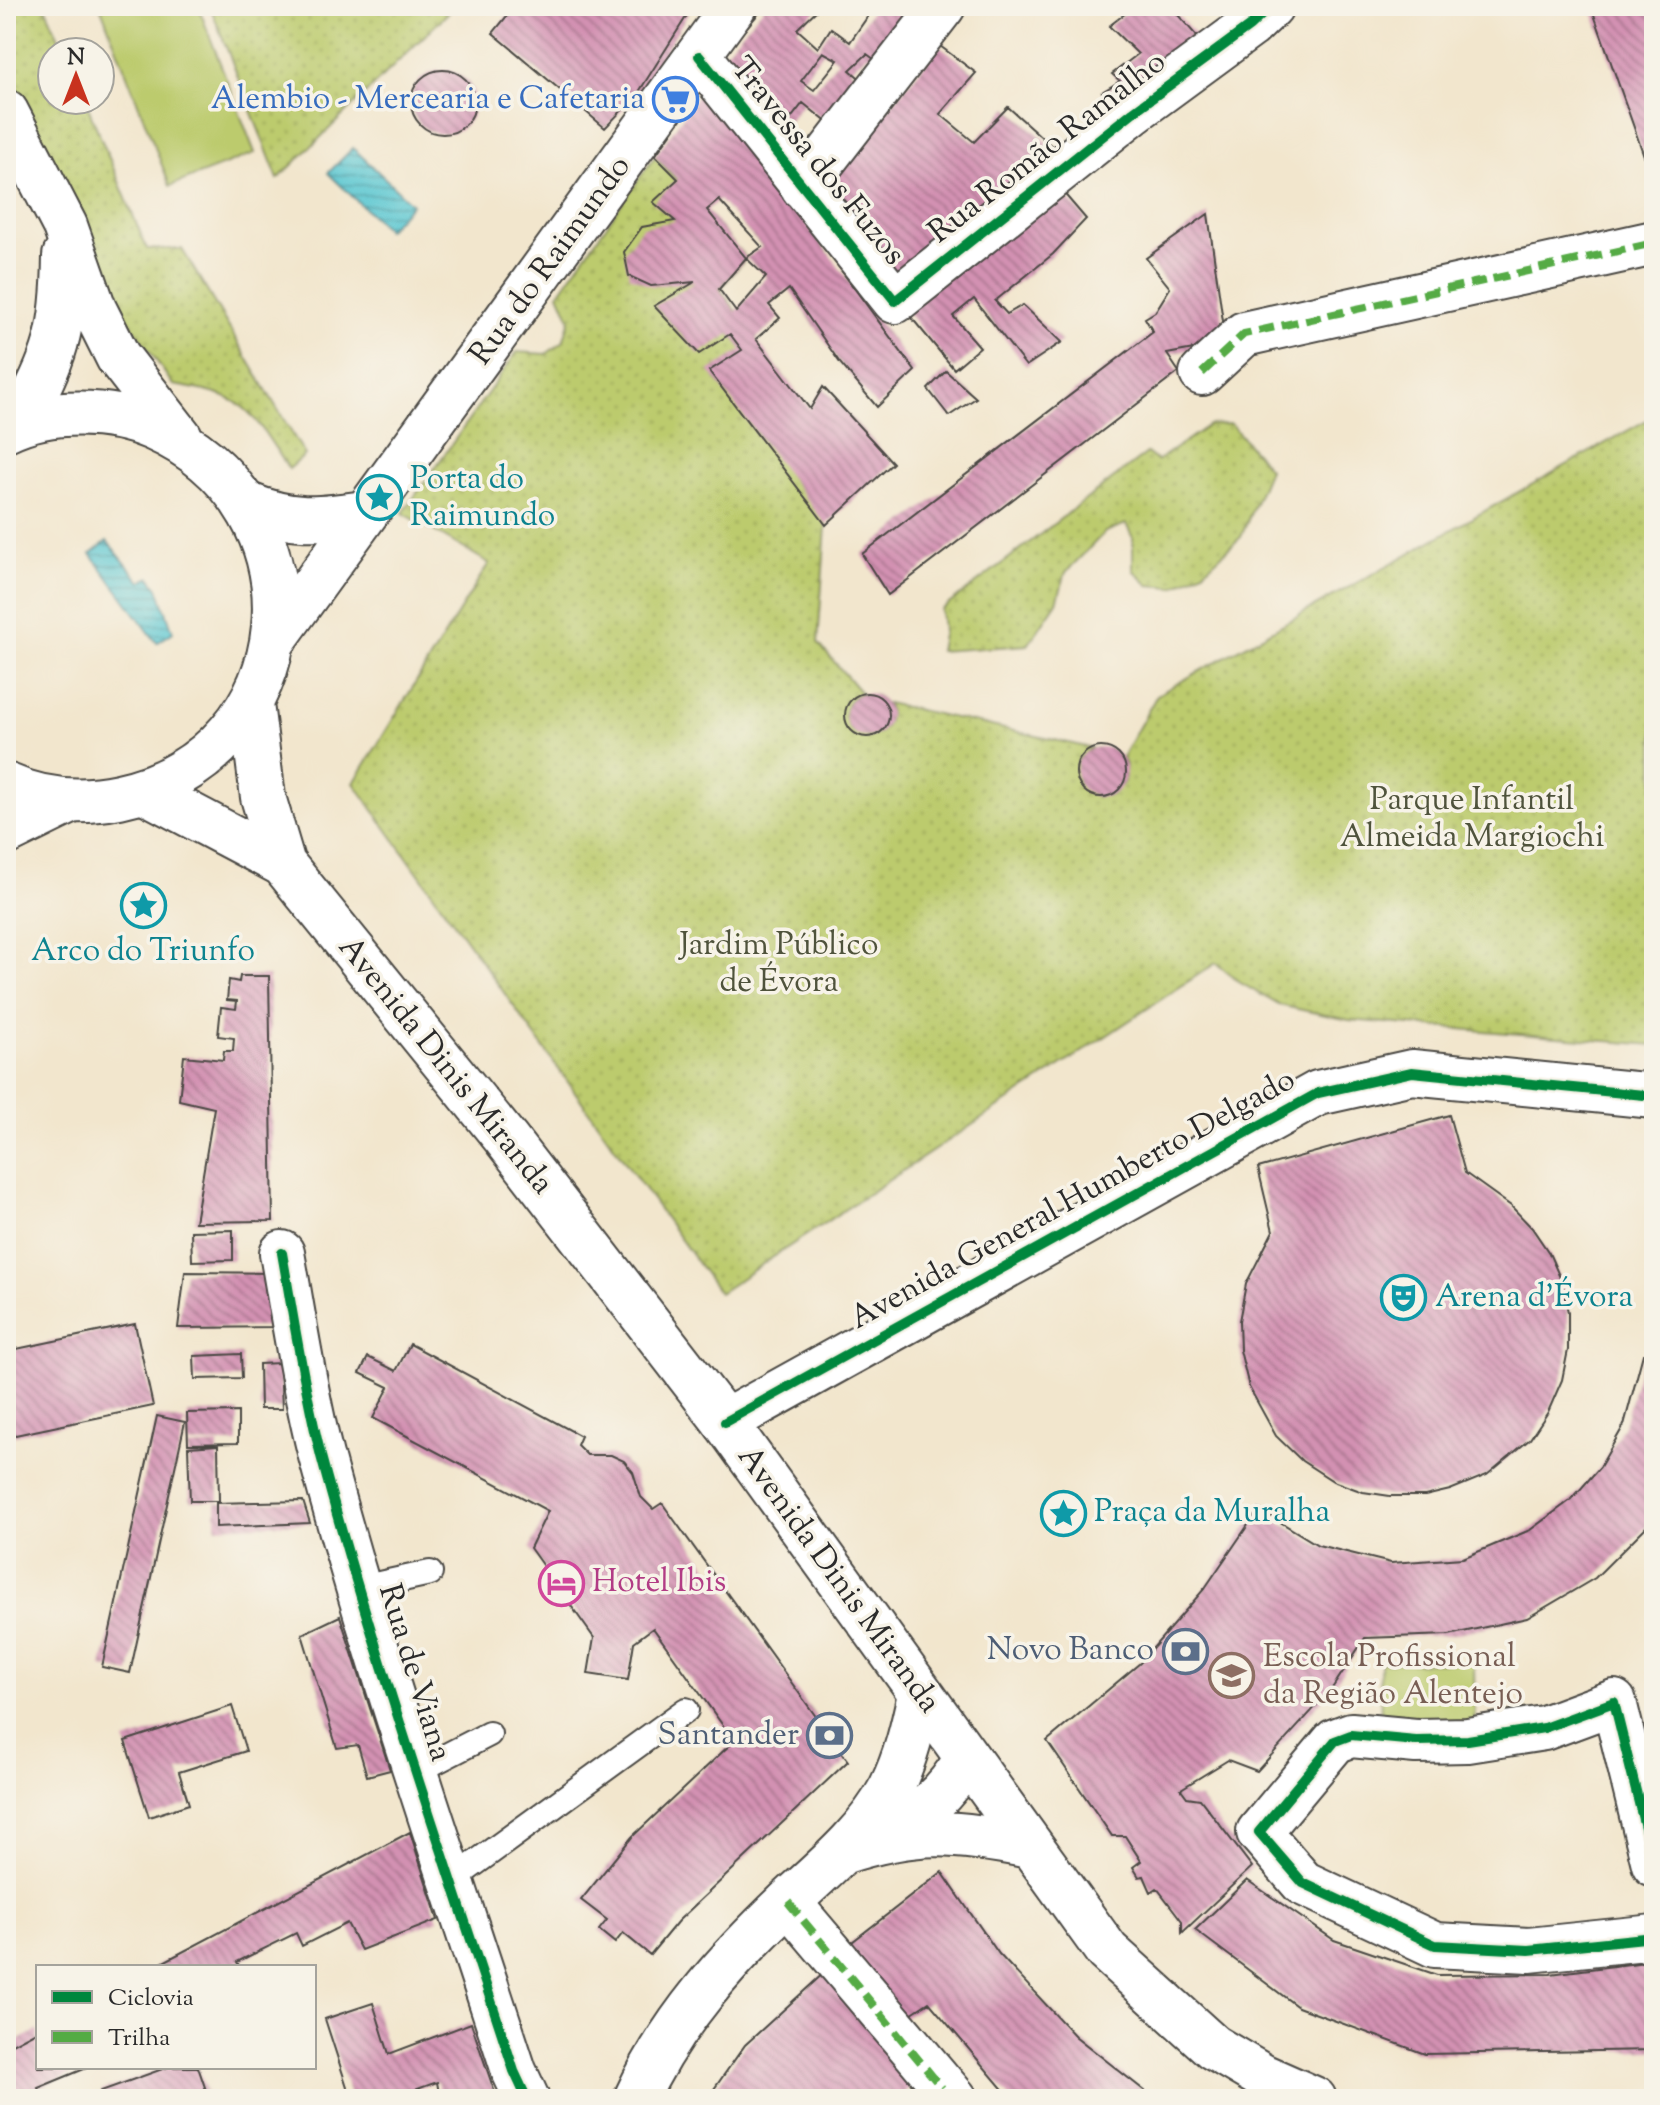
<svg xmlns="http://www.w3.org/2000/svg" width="1660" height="2105" viewBox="0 0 1660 2105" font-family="'Sorts Mill Goudy',serif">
  <defs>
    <pattern id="green-dots" width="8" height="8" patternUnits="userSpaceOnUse" patternTransform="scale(2)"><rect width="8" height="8" fill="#bccb6d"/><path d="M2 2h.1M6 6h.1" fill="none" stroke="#a2ae5f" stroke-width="1.8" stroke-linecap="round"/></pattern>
    <pattern id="water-rules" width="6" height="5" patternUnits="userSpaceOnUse" patternTransform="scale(2)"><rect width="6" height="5" fill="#5ac7d2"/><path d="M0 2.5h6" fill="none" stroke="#4ba2ab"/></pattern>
    <pattern id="building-back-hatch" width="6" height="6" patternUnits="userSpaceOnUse" patternTransform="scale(2)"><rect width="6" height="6" fill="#d391b2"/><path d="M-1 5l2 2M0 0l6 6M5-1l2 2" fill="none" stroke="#ab7791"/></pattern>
  </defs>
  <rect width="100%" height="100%" fill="#f7f3e8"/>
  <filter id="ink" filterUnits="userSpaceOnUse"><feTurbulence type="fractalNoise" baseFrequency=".0125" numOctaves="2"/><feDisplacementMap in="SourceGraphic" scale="16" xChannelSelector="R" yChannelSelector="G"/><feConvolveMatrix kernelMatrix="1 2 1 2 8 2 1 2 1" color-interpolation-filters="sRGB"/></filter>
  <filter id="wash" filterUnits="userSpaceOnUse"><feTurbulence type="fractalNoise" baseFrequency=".006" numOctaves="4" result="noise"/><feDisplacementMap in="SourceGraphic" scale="32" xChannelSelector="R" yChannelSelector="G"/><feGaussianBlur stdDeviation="1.8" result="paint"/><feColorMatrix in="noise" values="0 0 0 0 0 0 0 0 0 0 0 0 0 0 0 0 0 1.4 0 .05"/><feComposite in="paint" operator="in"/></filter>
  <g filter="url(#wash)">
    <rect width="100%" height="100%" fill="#f2e6cd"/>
    <path fill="url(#green-dots)" stroke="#747b4c" stroke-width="2" d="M6,6H45L65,52H52V100H85L147,249H182L305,455L289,469C247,407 250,397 173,385L129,321L6,66Z
      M210,6H455L278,179Z
      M655,156L746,258L720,289L756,339L826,525L818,643L861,693C845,700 841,714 850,729C871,747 896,729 887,703L1091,748L1078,760V783L1096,797L1111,795L1124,782L1126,765L1122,757L1157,695L1654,416V1045L1349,1020L1279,1005L1239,982L1216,963L719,1293L354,783L489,563L403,513L517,352L546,354L563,342L570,319L559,293Z
      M1231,424L1269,469L1241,537L1205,570L1174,587L1149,585L1133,570V538L1126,524L1105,532L1066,572L1057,602L1028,645L939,651L943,630L941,610L1147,453L1157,461L1209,425Z"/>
    <path fill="#bccb6d" stroke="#747b4c" stroke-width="2" d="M105,6H198L255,153L170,186L101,8Z
      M1380,1663H1474L1475,1725H1381Z"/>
    <path fill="url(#water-rules)" stroke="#42797e" stroke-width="2" d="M353,148L412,204L387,230L328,173Z
      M107,541L141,582L150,577L158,588L173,632L157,643L91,554Z"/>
    <g id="blocks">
      <path fill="url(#building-back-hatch)" fill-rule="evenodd" d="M515,6H693L637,95L605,128L493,33Z
        M765,6H821L797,29L818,48L831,28L850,42L875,6H935L889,70L867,54L850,70L872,89L839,132L803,103L786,125L818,160L803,179L716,63ZM823,52L838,60L814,90L801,81Z
        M1135,6H1170L1203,43L1118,107L1102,92L1120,81L1112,74L1138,54L1109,26Z
        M1591,6H1654V184Z
        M940,46L976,73L940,114L974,142L1008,107L1055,149L900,290L818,194Z
        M411 102a32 32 0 1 1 64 0a32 32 0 1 1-64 0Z
        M705,85L915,371L877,407L840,363L789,289L769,305L780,318L756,339L810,409L823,387L893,463L826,525L709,371L742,350L730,334L699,354L654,306L695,282L651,286L629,276L624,252L642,227L675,221L653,202L678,179L655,156ZM719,200L762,247L746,258L707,210ZM746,258L766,277L736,312L719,289Z
        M1056,184L1086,219L1053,254L995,301L1007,314L1023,305L1062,342L1026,366L974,299L953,316L980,347L954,369L906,311Z
        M1208,214L1226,343L1167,354L1179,372L888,595L862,554L1153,332L1145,318L1155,312L1170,288L1146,258Z
        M946,371L976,398L949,416L928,389Z
        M845 715a22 22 0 1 1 44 0a22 22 0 1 1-44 0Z
        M1076 772a25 25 0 1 1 50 0a25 25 0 1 1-50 0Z
        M240,976H269L273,1221L195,1222L214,1108L179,1100L184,1056L223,1060L224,1051H233L234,1038L218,1036L221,1007L236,1009L237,1001L227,1000L229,980L239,982Z
        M1449,1115L1465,1173L1511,1206L1532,1228L1549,1253L1561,1280L1568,1312V1350L1562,1380L1548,1412L1530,1439L1487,1475L1450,1490L1425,1496H1390L1363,1492L1333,1481L1302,1461L1276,1436L1249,1387L1240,1350L1239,1321L1246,1284L1273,1231L1258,1168Z
        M233,1230V1260L192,1261L191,1231Z
        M185,1272L277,1273L279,1327L178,1328Z
        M135,1324L153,1406L6,1437V1386L14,1385L7,1351Z
        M410,1344L581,1436L577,1445L587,1455H611L624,1461L633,1472L641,1497L653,1509L662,1503L848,1761L678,1921L650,1955L623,1933L615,1943L599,1930L607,1920L581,1900L632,1837L734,1741L653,1628L634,1642L628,1680L588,1674L594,1638L530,1548L548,1511L373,1418L389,1387L360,1373L368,1357L396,1371Z
        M241,1354L242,1378L195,1379L194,1356Z
        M1643,1354L1654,1355V1519L1595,1578L1527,1618L1449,1635L1365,1638L1331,1690L1257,1771L1228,1760L1181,1789L1187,1797L1200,1799L1252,1867L1182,1933V1921L1157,1888L1151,1892L1144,1876L1139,1877L1133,1867L1141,1861L1125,1836H1112L1047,1741L1140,1663L1205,1588L1259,1509L1318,1545L1391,1563L1463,1558L1530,1530L1572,1499L1600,1467L1624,1425Z
        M280,1363L282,1409H260L259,1364Z
        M238,1412V1443L188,1444L187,1413Z
        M157,1416L185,1422L130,1673L102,1667Z
        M218,1445L219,1501H190L188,1447Z
        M303,1501L310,1523L216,1527V1503Z
        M340,1616L390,1770L367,1776L358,1745L337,1748L302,1634Z
        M232,1706L246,1751L179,1772L189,1804L149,1817L125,1741Z
        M410,1832L438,1920L361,1950L347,1923L302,1946L296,1933L237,1962L240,1967H154Z
        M942,1872L999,1954L1075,2036L1155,2099H1011L929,2002L903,2019L843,1949Z
        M1247,1880L1334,1940L1437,1975L1550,1974L1654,1961V2050L1425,2054L1298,2007L1195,1930Z
        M825,1972L917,2080L898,2099H707L745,2045Z
        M373,2003L389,2054L471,2023L497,2099H440L437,2082L403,2094L405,2099H351L325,2019Z
        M38,2030V2067H89L38,2088L43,2099H6V2047Z
        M168,2067H198L209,2099H104L101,2091Z"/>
    </g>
  </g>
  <g filter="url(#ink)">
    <use href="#blocks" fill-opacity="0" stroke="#494743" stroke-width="2"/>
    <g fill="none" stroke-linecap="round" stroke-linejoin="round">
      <defs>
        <path id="lane" d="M361,1588L430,1573
          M417,1771L489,1734
          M452,1880L686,1710"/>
        <path id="street" d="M699,56L895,301L1133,112L1250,26L1271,6
          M803,187L943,6
          M1202,373L1244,334L1654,243
          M246,504C292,523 317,520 364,513
          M273,641L734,6
          M282,1253C294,1320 304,1389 321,1456C376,1663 448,1867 514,2071L527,2099
          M725,1422L1318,1093L1412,1072L1654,1096
          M1654,1864L1614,1702L1544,1728L1468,1740L1416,1741L1351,1735L1335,1741L1259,1832L1303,1883L1435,1945L1529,1950L1654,1937
          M788,1902L955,2099"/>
        <path id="secondary" d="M884,1833C922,1815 946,1794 967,1758
          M842,1852C916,1828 954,1831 1029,1846
          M636,2099C671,2022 728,1959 789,1901C825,1868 868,1832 891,1788C906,1758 913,1727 920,1694"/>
        <path id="primary" d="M6,112L65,226L94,309L118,357L180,437
          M20,422C56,356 64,333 65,256
          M6,429C49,408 109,409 153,428C332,507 308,756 119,796C81,804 41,801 6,785
          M251,704L263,797L283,864L506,1139L725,1422L1107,1951L1213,2047L1262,2076L1314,2099
          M145,791L283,864
          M6,833L71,801"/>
      </defs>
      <use href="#lane" stroke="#494743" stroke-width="28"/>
      <use href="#street" stroke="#494743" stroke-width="48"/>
      <use href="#secondary" stroke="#494743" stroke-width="48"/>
      <use href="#primary" stroke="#494743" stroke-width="48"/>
      <use href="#lane" stroke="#fff" stroke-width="24"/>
      <use href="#street" stroke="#fff" stroke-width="44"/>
      <use href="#secondary" stroke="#fff" stroke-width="44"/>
      <use href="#primary" stroke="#fff" stroke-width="44"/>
      <path stroke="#54ab44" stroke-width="8" stroke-dasharray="16 8" stroke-linecap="butt" d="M1202,373L1244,334L1654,243
        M788,1902L942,2088"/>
      <defs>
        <path id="cycleway" d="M699,56L895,301L1133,112L1250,26L1271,6
          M282,1253C294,1320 304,1389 321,1456C376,1663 448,1867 514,2071L527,2099
          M725,1422L1318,1093L1412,1072L1654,1096
          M1654,1864L1614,1702L1544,1728L1468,1740L1416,1741L1351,1735L1335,1741L1259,1832L1303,1883L1435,1945L1529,1950L1654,1937"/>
      </defs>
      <use href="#cycleway" stroke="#f7f3e8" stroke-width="15"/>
      <use href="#cycleway" stroke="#00873e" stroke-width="10"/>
    </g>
  </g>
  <defs>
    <symbol id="supermarket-ring" viewBox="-11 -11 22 22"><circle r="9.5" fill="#f7f3e8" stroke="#3f7fe0" stroke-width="1.5"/><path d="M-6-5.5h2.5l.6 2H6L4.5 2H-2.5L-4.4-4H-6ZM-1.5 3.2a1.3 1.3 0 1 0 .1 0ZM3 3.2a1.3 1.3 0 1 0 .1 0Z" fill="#3f7fe0"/></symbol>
    <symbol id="sight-ring" viewBox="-11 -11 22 22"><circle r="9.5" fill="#f7f3e8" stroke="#0f9aa8" stroke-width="1.5"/><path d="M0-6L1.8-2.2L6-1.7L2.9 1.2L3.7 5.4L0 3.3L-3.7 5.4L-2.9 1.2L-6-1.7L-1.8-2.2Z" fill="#0f9aa8"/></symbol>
    <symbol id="theatre-ring" viewBox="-11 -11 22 22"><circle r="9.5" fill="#f7f3e8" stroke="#0f9aa8" stroke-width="1.5"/><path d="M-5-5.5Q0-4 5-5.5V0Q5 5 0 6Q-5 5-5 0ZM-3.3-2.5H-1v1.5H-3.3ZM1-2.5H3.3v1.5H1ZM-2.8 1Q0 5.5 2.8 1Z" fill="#0f9aa8"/></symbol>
    <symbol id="hotel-ring" viewBox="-11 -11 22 22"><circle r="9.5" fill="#f7f3e8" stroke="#d1479c" stroke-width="1.5"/><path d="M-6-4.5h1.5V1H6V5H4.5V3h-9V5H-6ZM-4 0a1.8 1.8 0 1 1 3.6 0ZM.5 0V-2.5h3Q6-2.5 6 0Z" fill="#d1479c"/></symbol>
    <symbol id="bank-ring" viewBox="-11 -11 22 22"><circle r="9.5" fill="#f7f3e8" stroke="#5c6f8a" stroke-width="1.5"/><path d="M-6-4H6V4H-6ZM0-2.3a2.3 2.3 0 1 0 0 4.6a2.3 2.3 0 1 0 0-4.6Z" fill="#5c6f8a"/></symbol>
    <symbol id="school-ring" viewBox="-11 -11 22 22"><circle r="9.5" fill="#f7f3e8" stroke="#8d6e63" stroke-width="1.5"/><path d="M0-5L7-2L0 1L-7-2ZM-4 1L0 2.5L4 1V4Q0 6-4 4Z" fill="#8d6e63"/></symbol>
  </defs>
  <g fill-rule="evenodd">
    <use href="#supermarket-ring" x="650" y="74" width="51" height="51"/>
    <use href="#sight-ring" x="354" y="472" width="51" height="51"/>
    <use href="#sight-ring" x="118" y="880" width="51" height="51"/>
    <use href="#theatre-ring" x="1378" y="1272" width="51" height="51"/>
    <use href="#sight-ring" x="1038" y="1488" width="51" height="51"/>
    <use href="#hotel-ring" x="536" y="1558" width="51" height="51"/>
    <use href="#bank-ring" x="1160" y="1626" width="51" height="51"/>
    <use href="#school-ring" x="1206" y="1650" width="51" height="51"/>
    <use href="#bank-ring" x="804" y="1710" width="51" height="51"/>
  </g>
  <g text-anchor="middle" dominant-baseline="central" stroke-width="7" stroke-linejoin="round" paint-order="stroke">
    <g font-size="32" fill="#366cbe" stroke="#f7f3e8" text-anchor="end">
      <text x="645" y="100">Alembio - Mercearia e Cafetaria</text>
    </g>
    <g font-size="32" fill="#2b2b2b" stroke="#f7f3e8">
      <text transform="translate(1048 148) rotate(-38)">Rua Romão Ramalho</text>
      <text transform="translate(817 162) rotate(51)">Travessa dos Fuzos</text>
      <text transform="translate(551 261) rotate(-54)">Rua do Raimundo</text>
      <text transform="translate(445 1066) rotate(51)">Avenida Dinis Miranda</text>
      <text transform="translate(1073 1200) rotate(-29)">Avenida General Humberto Delgado</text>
      <text transform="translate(838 1580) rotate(54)">Avenida Dinis Miranda</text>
      <text transform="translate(414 1673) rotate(73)">Rua de Viana</text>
    </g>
    <g font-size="32" fill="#0d838f" stroke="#f7f3e8" text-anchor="start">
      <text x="410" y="480">Porta do<tspan x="410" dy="37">Raimundo</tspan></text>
      <text x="143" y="952" text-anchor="middle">Arco do Triunfo</text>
      <text x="1435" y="1298">Arena d'Évora</text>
      <text x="1094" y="1513">Praça da Muralha</text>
    </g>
    <g font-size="32" fill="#4f533c" stroke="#f7f3e8">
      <text x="1472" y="801">Parque Infantil<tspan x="1472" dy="37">Almeida Margiochi</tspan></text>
      <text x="779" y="946">Jardim Público<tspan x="779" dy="37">de Évora</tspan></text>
    </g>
    <g font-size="32" fill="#b23c85" stroke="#f7f3e8" text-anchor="start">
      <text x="592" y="1583">Hotel Ibis</text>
    </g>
    <g font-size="32" fill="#4e5e75" stroke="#f7f3e8" text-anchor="end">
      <text x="1154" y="1651">Novo Banco</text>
      <text x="799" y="1736">Santander</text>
    </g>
    <g font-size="32" fill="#785e54" stroke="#f7f3e8" text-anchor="start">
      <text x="1263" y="1658">Escola Profissional<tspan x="1263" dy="37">da Região Alentejo</tspan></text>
    </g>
  </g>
  <rect width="1660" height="2105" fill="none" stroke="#f7f3e8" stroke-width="32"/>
  <rect x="36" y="1965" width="280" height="104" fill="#f7f3e8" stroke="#a5a39c" stroke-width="2"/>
  <rect x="52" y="1991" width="40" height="12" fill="#00873e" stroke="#a5a39c" stroke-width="2"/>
  <text x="108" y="2005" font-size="24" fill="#2b2b2b">Ciclovia</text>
  <rect x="52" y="2031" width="40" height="12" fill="#54ab44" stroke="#a5a39c" stroke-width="2"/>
  <text x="108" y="2045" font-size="24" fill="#2b2b2b">Trilha</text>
  <g transform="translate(76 76)"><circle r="38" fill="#f7f3e8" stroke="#a5a39c" stroke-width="2"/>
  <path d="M0-6L14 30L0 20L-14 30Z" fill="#c8321e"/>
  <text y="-12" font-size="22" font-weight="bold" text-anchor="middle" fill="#2b2b2b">N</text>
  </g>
</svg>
